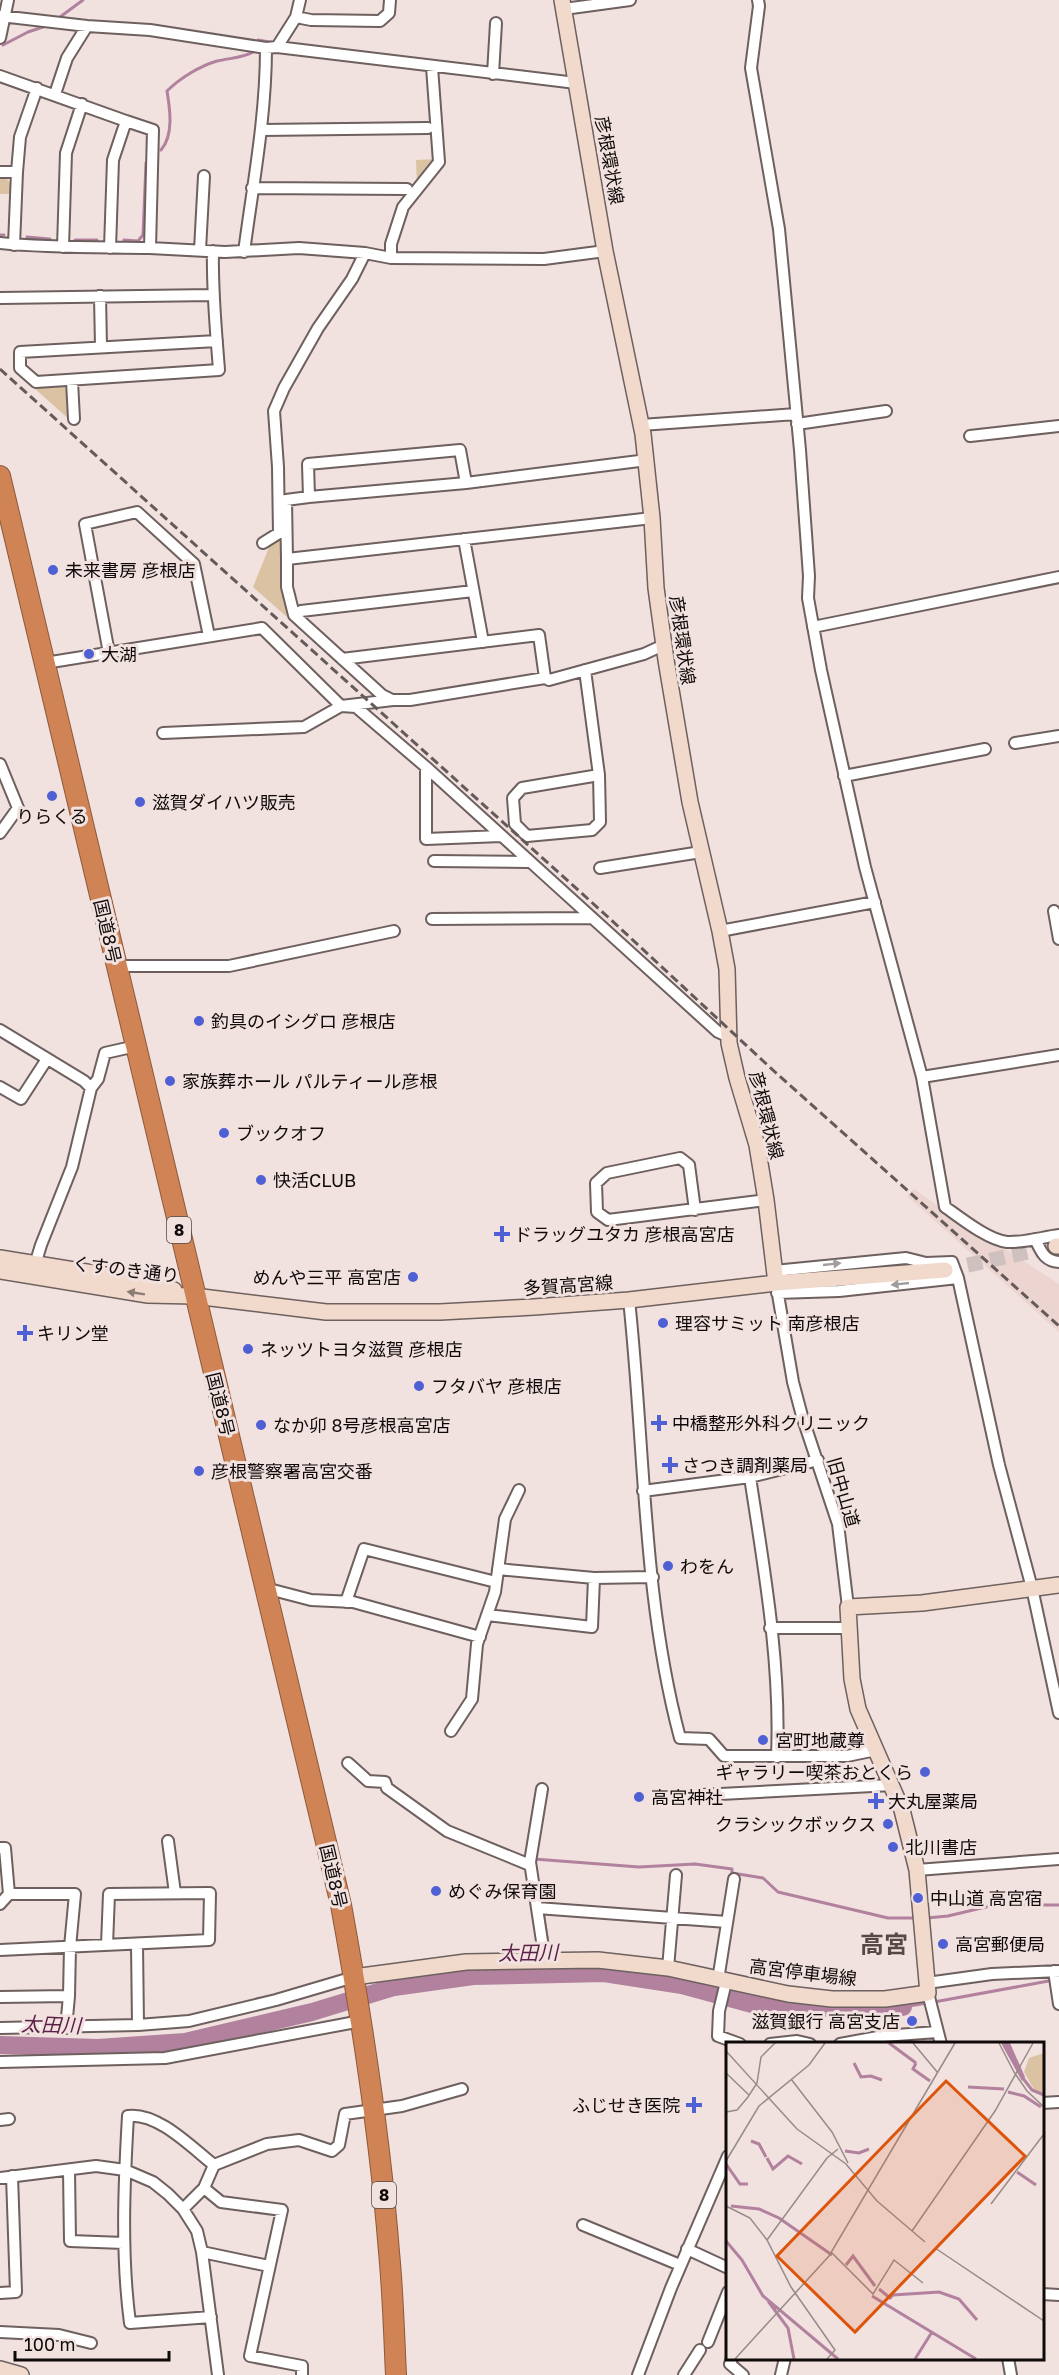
<svg xmlns="http://www.w3.org/2000/svg" width="1059" height="2375" viewBox="0 0 1059 2375" font-family="'Golos Text','Noto Sans JP',sans-serif">
  <rect width="100%" height="100%" fill="#f1e1df"/>
  <path fill="#ecd4d0" d="M914,1189L960,1222L1007,1250L1059,1284V1332L907,1196Z"/>
  <path fill="#dac2a3" d="M438,159L417,183L416,160Z
    M0,177H5L12,185L11,194H0Z
    M61,385L69,391L71,421L33,387Z
    M283,538V587L287,617L253,587L270,545Z"/>
  <g fill="none" stroke-linecap="round" stroke-linejoin="round">
    <path stroke="#b1819e" stroke-width="3" d="M60,17L83,0
      M258,42V40L275,43
      M3,45L28,32L46,26
      M161,150C174,135 170,109 167,91C180,78 200,66 217,61C230,58 244,58 255,51
      M0,235H4
      M27,237L50,239
      M75,240H97
      M124,240L138,241L143,235L146,163
      M534,1859L639,1867L695,1864L732,1869V1873L763,1878L778,1892L888,1918H918
      M540,1892L550,1957
      M927,1918L948,1916L994,1905H1059
      M550,1974V1966
      M934,2002L1054,1980
      M903,2007L927,2003"/>
    <path stroke="#b1819e" stroke-width="18" d="M0,2045L98,2048L185,2042L312,2012L394,1987L473,1976L604,1973L682,1985L752,2004L784,2008L903,2007"/>
    <path stroke="#cfc1bf" stroke-width="15" stroke-dasharray="15 8" stroke-linecap="butt" d="M945,1270L1056,1246"/>
    <defs>
      <path id="street" d="M758,0L759,6L751,68L779,229L800,450L809,576L808,598L821,670L865,867L922,1077
        M564,9L630,0
        M0,16L87,26L150,30L266,48L277,47L576,83
        M296,17L311,20L380,21L389,13L390,0
        M0,38L8,0
        M277,47L296,17L300,0
        M493,74L496,23
        M0,76L126,121
        M55,94L67,58L87,26
        M262,130L428,128
        M0,172H17L20,137L37,88
        M252,188L407,189
        M0,243C50,248 100,247 150,248L153,130L126,121L113,160L110,248
        M14,245L17,172
        M63,247L66,153L82,104
        M150,248L225,252L299,248L365,253L391,258L544,259L605,251
        M200,250L204,176
        M213,251C212,291 216,330 219,370L36,382L20,368V352L217,341
        M244,252C253,184 266,117 266,48
        M391,258V244L403,207L439,162L432,67
        M100,296L101,347
        M1,298L212,295
        M72,381L74,419
        M797,424L886,411
        M641,425L796,414
        M970,436L1059,426
        M466,483L647,460
        M309,497L308,464L460,450L466,483L309,497L286,500L287,559L652,518
        M279,533L278,467L274,411L284,388L318,328L352,279L365,253
        M464,539L483,642
        M263,543L279,533L286,532
        M287,559V587L294,615L382,695L392,700
        M294,615L301,611L473,591
        M813,627L1059,577
        M109,653L85,524L137,512L194,564L209,636
        M342,659L539,635L545,678
        M45,663L262,628L341,706L356,707L426,767L718,1032L729,1037
        M585,670L599,775L600,822L592,830L527,836L515,824L513,798L522,788L599,775
        M163,733L304,727L341,706L393,700H410L545,678L549,680L644,654L657,648H665
        M1015,743L1059,736
        M0,764L18,808L0,833
        M426,767V839L501,836
        M844,776L985,749
        M434,861L529,862
        M600,868L701,852
        M1054,911L1059,939
        M432,919L592,918
        M720,931L875,902
        M117,966H229L394,931
        M0,1030L84,1081L91,1088L72,1167L41,1245L34,1268
        M1059,1055L922,1077L945,1207C961,1218 988,1240 1007,1242C1023,1243 1043,1237 1059,1235
        M0,1087L21,1099L47,1059
        M91,1088L98,1079L105,1053L136,1046
        M695,1210L689,1165L680,1158L607,1173L596,1183L597,1212L608,1220L766,1200
        M1035,1239C1041,1251 1044,1261 1059,1262
        M774,1271L906,1258L926,1263L952,1262L958,1278L999,1465L1032,1588L1059,1713
        M776,1283L793,1382L802,1416L838,1524L848,1607
        M777,1293L839,1291L958,1278
        M629,1300C645,1446 642,1596 680,1738L709,1739L724,1756H847L876,1750
        M750,1477C764,1569 781,1663 777,1757
        M643,1491L750,1477L818,1460
        M594,1578L653,1577
        M265,1588L311,1600L353,1602L480,1637
        M346,1602L364,1549L496,1582
        M487,1615L592,1627L594,1578L498,1569
        M770,1628H850
        M451,1731L472,1699L477,1644L495,1592L505,1519L519,1490
        M348,1763L368,1781L385,1782L387,1788L447,1831L530,1865
        M542,1789L530,1862L545,1961
        M701,1795L892,1785
        M168,1841L175,1893
        M0,1848H5L9,1894L0,1904
        M917,1870L1059,1859
        M537,1908L727,1922
        M137,1944L138,2025
        M0,1950L209,1940L210,1893L109,1894L107,1945
        M668,1968L676,1875
        M1054,1971L1059,2004
        M718,1980L734,1879
        M726,1982L719,2011L718,2036L740,2044
        M927,1983L992,1974L1059,1971
        M928,1993L941,2044
        M0,1997L69,1996L70,1947L75,1894H9
        M0,2028L138,2025L189,2021L276,2000L354,1977
        M66,2028L69,1996
        M770,2044L797,2041L810,2044
        M840,2044L883,2036L937,2032
        M0,2062L165,2058L361,2021
        M1042,2103L1059,2102
        M0,2120L9,2119
        M214,2165L267,2144L299,2140L332,2151L339,2145L345,2114L402,2106L462,2089
        M69,2170L70,2241L124,2243
        M0,2178L96,2166L125,2170L153,2182L168,2194L183,2209L197,2231L202,2252L218,2375
        M183,2209L204,2188
        M583,2225L680,2265
        M687,2249L728,2268
        M202,2252L269,2266
        M0,2293L16,2292L12,2176
        M1042,2294L1059,2295
        M211,2317L130,2323C121,2255 124,2185 128,2116C158,2112 192,2148 214,2165L204,2188L221,2202L282,2210L250,2356L302,2366V2375
        M0,2332L59,2335L91,2343
        M708,2342L728,2292
        M732,2358L730,2364L743,2375
        M1008,2358L1011,2375
        M638,2375L671,2288L728,2156
        M684,2375L700,2350
        M781,2375L785,2358"/>
      <path id="secondary" d="M562,0L605,251L643,434L652,518L656,588L666,660L690,802L720,931L727,969L729,1043L737,1078L757,1145L766,1200L776,1283
        M1056,1246H1059
        M0,1258L149,1282L174,1290
        M0,1271L148,1295L194,1296L326,1312H440L534,1307L629,1300L776,1283L945,1270
        M354,1977L466,1962L598,1960L668,1968L788,1994L832,1999H885L928,1993L917,1870L902,1810L858,1709L852,1679L848,1607L922,1603L1059,1585
        M0,2369L21,2375"/>
      <path id="highway" d="M0,476L341,1905C362,2020 380,2136 389,2252C393,2293 394,2334 396,2375"/>
    </defs>
    <use href="#street" stroke="#6d605e" stroke-width="14"/>
    <use href="#secondary" stroke="#6d605e" stroke-width="18"/>
    <use href="#highway" stroke="#8c593b" stroke-width="22"/>
    <use href="#street" stroke="#fff" stroke-width="10"/>
    <use href="#secondary" stroke="#f1dacc" stroke-width="15"/>
    <use href="#highway" stroke="#d08456" stroke-width="20"/>
    <path stroke="#635a59" stroke-width="3" stroke-dasharray="9 4.5" stroke-linecap="butt" d="M0,369L608,917L775,1072L1059,1326"/>
  </g>
  <defs><path id="oneway-solid" d="M-6-.8H1V-3.2L6.5 0L1 3.2V.8H-6Z" transform="scale(1.5)"/></defs>
  <g fill="#9f9d9d">
    <use href="#oneway-solid" transform="translate(832 1264) rotate(-6)"/>
    <use href="#oneway-solid" transform="translate(900 1284) rotate(174)"/>
  </g>
  <use fill="#8b7c74" href="#oneway-solid" transform="translate(136 1293) rotate(-171)"/>
  <g fill="#4f60d5" stroke="#f1e1df" stroke-width="2">
    <circle cx="53" cy="570" r="6"/>
    <circle cx="89" cy="654" r="6"/>
    <circle cx="52" cy="796" r="6"/>
    <circle cx="140" cy="802" r="6"/>
    <circle cx="199" cy="1021" r="6"/>
    <circle cx="170" cy="1081" r="6"/>
    <circle cx="224" cy="1133" r="6"/>
    <circle cx="261" cy="1180" r="6"/>
    <path d="M499 1225h6v6h6v6h-6v6h-6v-6h-6v-6h6z"/>
    <circle cx="413" cy="1277" r="6"/>
    <circle cx="663" cy="1323" r="6"/>
    <path d="M22 1324h6v6h6v6h-6v6h-6v-6h-6v-6h6z"/>
    <circle cx="248" cy="1349" r="6"/>
    <circle cx="419" cy="1386" r="6"/>
    <path d="M656 1414h6v6h6v6h-6v6h-6v-6h-6v-6h6z"/>
    <circle cx="261" cy="1425" r="6"/>
    <path d="M667 1456h6v6h6v6h-6v6h-6v-6h-6v-6h6z"/>
    <circle cx="199" cy="1471" r="6"/>
    <circle cx="668" cy="1566" r="6"/>
    <circle cx="763" cy="1740" r="6"/>
    <circle cx="925" cy="1772" r="6"/>
    <circle cx="639" cy="1797" r="6"/>
    <path d="M873 1792h6v6h6v6h-6v6h-6v-6h-6v-6h6z"/>
    <circle cx="888" cy="1824" r="6"/>
    <circle cx="893" cy="1847" r="6"/>
    <circle cx="436" cy="1891" r="6"/>
    <circle cx="918" cy="1898" r="6"/>
    <circle cx="943" cy="1944" r="6"/>
    <circle cx="912" cy="2021" r="6"/>
    <path d="M691 2096h6v6h6v6h-6v6h-6v-6h-6v-6h6z"/>
  </g>
  <g text-anchor="middle" dominant-baseline="central" stroke-width="6" stroke-linejoin="round" paint-order="stroke">
    <g fill="#f1e1df" stroke="#534a49" stroke-width="1.5">
      <rect x="167" y="1217" width="24" height="26" rx="4.5"/>
      <rect x="372" y="2182" width="24" height="26" rx="4.5"/>
    </g>
    <g font-size="16" font-weight="bold" fill="#0f0a09">
      <text x="179" y="1230">8</text>
      <text x="384" y="2195">8</text>
    </g>
    <g font-size="18" fill="#0f0a09" stroke="#f1e1df">
      <text transform="translate(610 160) rotate(80)">彦根環状線</text>
      <text transform="translate(683 640) rotate(82)">彦根環状線</text>
      <text transform="translate(108 931) rotate(77)">国道8号</text>
      <text transform="translate(767 1115) rotate(76)">彦根環状線</text>
      <text transform="translate(126 1269) rotate(7)">くすのき通り</text>
      <text transform="translate(568 1285) rotate(-4)">多賀高宮線</text>
      <text transform="translate(221 1404) rotate(76)">国道8号</text>
      <text transform="translate(844 1492) rotate(74)">旧中山道</text>
      <text transform="translate(334 1876) rotate(77)">国道8号</text>
      <text transform="translate(803 1972) rotate(7)">高宮停車場線</text>
    </g>
    <g font-size="18" fill="#0f0a09" stroke="#f1e1df" text-anchor="start">
      <text x="65" y="570">未来書房 彦根店</text>
      <text x="101" y="654">大湖</text>
      <text x="152" y="802">滋賀ダイハツ販売</text>
      <text x="52" y="816" text-anchor="middle">りらくる</text>
      <text x="211" y="1021">釣具のイシグロ 彦根店</text>
      <text x="182" y="1081">家族葬ホール パルティール彦根</text>
      <text x="236" y="1133">ブックオフ</text>
      <text x="273" y="1180">快活CLUB</text>
      <text x="514" y="1234">ドラッグユタカ 彦根高宮店</text>
      <text x="401" y="1277" text-anchor="end">めんや三平 高宮店</text>
      <text x="675" y="1323">理容サミット 南彦根店</text>
      <text x="37" y="1333">キリン堂</text>
      <text x="260" y="1349">ネッツトヨタ滋賀 彦根店</text>
      <text x="431" y="1386">フタバヤ 彦根店</text>
      <text x="672" y="1423">中橋整形外科クリニック</text>
      <text x="273" y="1425">なか卯 8号彦根高宮店</text>
      <text x="682" y="1465">さつき調剤薬局</text>
      <text x="211" y="1471">彦根警察署高宮交番</text>
      <text x="680" y="1566">わをん</text>
      <text x="775" y="1740">宮町地蔵尊</text>
      <text x="913" y="1772" text-anchor="end">ギャラリー喫茶おとくら</text>
      <text x="651" y="1797">高宮神社</text>
      <text x="888" y="1801">大丸屋薬局</text>
      <text x="876" y="1824" text-anchor="end">クラシックボックス</text>
      <text x="905" y="1847">北川書店</text>
      <text x="448" y="1891">めぐみ保育園</text>
      <text x="930" y="1898">中山道 高宮宿</text>
      <text x="955" y="1944">高宮郵便局</text>
      <text x="900" y="2021" text-anchor="end">滋賀銀行 高宮支店</text>
      <text x="680" y="2105" text-anchor="end">ふじせき医院</text>
    </g>
    <g font-size="20" font-style="italic" fill="#5c2149" stroke="#f1e1df">
      <text transform="translate(528 1952) rotate(-1)">太田川</text>
      <text transform="translate(51 2024) rotate(2)">太田川</text>
    </g>
    <g font-size="24" font-weight="bold" fill="#554846" stroke="#f1e1df">
      <text x="884" y="1943">高宮</text>
    </g>
  </g>
  <g transform="translate(726 2042)">
    <rect width="318" height="318" fill="#f1e1df"/>
    <path d="M318,11V52L309,49L298,30L303,16Z" fill="#dac2a3"/>
    <path d="M275,1H284L299,35L296,39Z" fill="#b1819e"/>
    <path fill="none" stroke="#b1819e" stroke-width="3" d="M163,1L190,21M128,21L135,35L145,34L156,38M190,21L187,27L204,39M296,35L306,48L318,53M242,45L278,47M282,50L298,54L315,65M25,99L33,102L40,115M119,109L133,111L143,107M41,116L47,127L62,114L76,122M0,122L14,142H22M291,130L310,143M5,164L33,167L53,176L106,213M0,199L16,218L37,254L112,317M120,223L127,214L149,244M153,247L164,256L167,253L213,250L233,257L251,278M146,254L250,317M42,259L62,286L68,317M189,317L206,290"/>
    <path fill="none" stroke="#978b89" stroke-width="1.5" d="M187,1L212,31M273,1L288,30M0,9L71,87L120,122L151,159L199,200M288,30L301,49L318,65M0,31L23,53M65,37L106,90L122,121M0,70L11,68L22,55L31,41L35,15L49,1M0,119L33,64L83,23L99,1M265,162L318,92M0,164L24,176L41,198L65,245L109,308L101,317M186,189L269,69L307,1M41,198L101,116L112,107M209,206L318,279M105,210L147,252L168,218L197,241M9,317L103,214L229,1"/>
    <path fill="#dd550c" fill-opacity="0.15" stroke="#dd550c" stroke-width="3" d="M220,39L299,114L129,290L51,214Z"/>
    <rect width="318" height="318" fill="none" stroke="#0f0a09" stroke-width="3"/>
  </g>
  <path d="M15 2351v9h154v-9" fill="none" stroke="#0f0a09" stroke-width="3"/>
  <text x="24" y="2351" font-size="18" fill="#0f0a09" stroke="#f1e1df" stroke-width="4.5" paint-order="stroke">100 m</text>
</svg>
